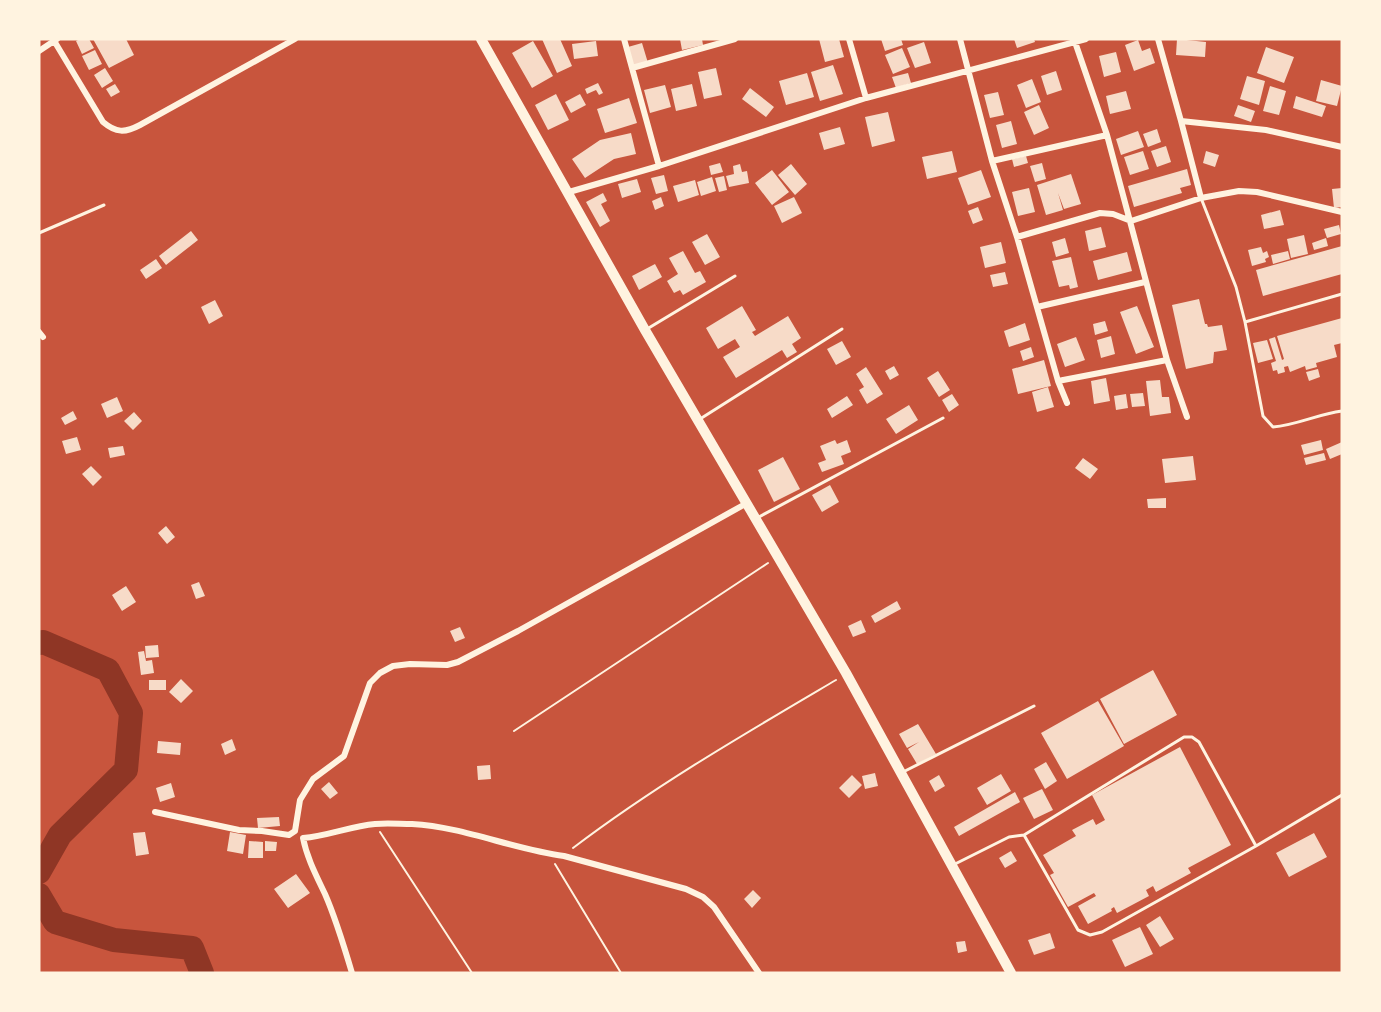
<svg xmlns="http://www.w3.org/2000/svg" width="1381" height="1012" viewBox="0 0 1381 1012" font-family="'Crimson Pro',serif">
  <rect width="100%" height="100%" fill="#c8553d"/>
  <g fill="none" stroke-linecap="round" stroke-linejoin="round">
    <path stroke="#8f3625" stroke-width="24" d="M39,643L43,642L108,670L131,713L126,770L60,835L39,872
      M39,895L55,922L114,940L192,948L202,973"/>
  </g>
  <path fill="#f7dbc8" d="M80,39H89L94,48L82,54L76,41Z
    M93,39H126L134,55L109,68Z
    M542,39H560L572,66L557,73Z
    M680,39H702L703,45L682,50Z
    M819,39H839L844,57L825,62Z
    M881,39H901L903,45L885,51Z
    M1014,39H1034L1035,42L1017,48Z
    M1177,39L1206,42L1205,57L1176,55Z
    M1138,40L1142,51L1150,48L1155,63L1134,71L1125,45Z
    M533,41L553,76L532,88L512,53Z
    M596,41L598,56L574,59L572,44Z
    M924,42L931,63L915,68L907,48Z
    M642,43L648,63L634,67L628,47Z
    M1266,47L1294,57L1284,83L1257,73Z
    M902,48L910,67L893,74L885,55Z
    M95,50L102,64L89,70L82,56Z
    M1116,52L1121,72L1104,77L1099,56Z
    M833,65L843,94L820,101L811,72Z
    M105,68L113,81L102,88L94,75Z
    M716,68L722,95L704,99L698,72Z
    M1056,71L1062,90L1047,95L1041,76Z
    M807,73L814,97L786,105L779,81Z
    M908,73L911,83L896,88L892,77Z
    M1247,76L1265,81L1259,105L1240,99Z
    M1032,79L1041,102L1026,108L1017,85Z
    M1321,80L1342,86L1337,106L1316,101Z
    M598,83L603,93L599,95L596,90L587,94L585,89Z
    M115,84L120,92L111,97L106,89Z
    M692,84L697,106L676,111L671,89Z
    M665,85L671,107L650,113L644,90Z
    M1270,86L1286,91L1279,115L1263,111Z
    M750,88L774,107L766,117L742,99Z
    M1126,91L1131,109L1110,114L1106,96Z
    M998,92L1004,115L990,118L984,95Z
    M556,94L569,120L548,130L535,105Z
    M580,94L586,105L571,113L565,102Z
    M1296,96L1326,106L1322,117L1293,108Z
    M629,98L637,123L605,133L597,109Z
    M1039,105L1049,128L1034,135L1024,112Z
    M1238,105L1255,111L1251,122L1234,116Z
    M888,112L895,141L872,147L865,117Z
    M1011,121L1017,144L1002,148L996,125Z
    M840,127L845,144L824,150L819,133Z
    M1157,129L1161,142L1148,147L1143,134Z
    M1138,131L1144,147L1121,155L1116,139Z
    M631,133L636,154L614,159L585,178L572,159L600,140Z
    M1166,146L1171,162L1157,167L1151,151Z
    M952,151L957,172L927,179L922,157Z
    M1143,151L1149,169L1130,175L1124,157Z
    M1206,151L1219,155L1215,167L1203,163Z
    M1026,156L1028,163L1014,167L1012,159Z
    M720,163L723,172L711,175L709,166Z
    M1042,163L1046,179L1035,182L1030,166Z
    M740,164L742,172L747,171L749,183L729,187L726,176L734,174L733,166Z
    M791,164L807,184L795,195L778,175Z
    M1187,169L1191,185L1180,188L1182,193L1134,207L1128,186Z
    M772,170L789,192L772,205L755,183Z
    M981,170L991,197L968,205L958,178Z
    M1071,174L1081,204L1064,209L1058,193L1063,210L1046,215L1037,185Z
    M664,175L668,191L656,194L651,178Z
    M724,176L727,190L719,192L715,178Z
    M712,177L716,191L701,196L697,182Z
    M637,179L641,192L622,198L618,184Z
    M695,180L699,195L678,202L673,186Z
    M1029,188L1035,212L1018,216L1012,192Z
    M1342,188V207L1334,208L1332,189Z
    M603,193L607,201L601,204L610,221L600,227L586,202Z
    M661,197L664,206L655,210L652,201Z
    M794,197L802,213L782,223L774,206Z
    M978,207L983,220L973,224L968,211Z
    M1280,210L1284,225L1264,229L1261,215Z
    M1339,225L1341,234L1327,238L1324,229Z
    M1101,227L1106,247L1089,251L1085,231Z
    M191,231L198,240L166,265L159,256Z
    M707,234L720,257L705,265L692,242Z
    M1304,235L1308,254L1291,258L1287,239Z
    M1065,238L1069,253L1056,257L1052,242Z
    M1326,238L1328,246L1314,250L1312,243Z
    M1001,242L1006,263L985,268L980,247Z
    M1342,246V274L1263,296L1256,270Z
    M1261,247L1263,253L1267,251L1269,257L1265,259L1266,262L1252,266L1248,250Z
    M683,251L695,273L700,271L706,282L683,295L680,290L674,293L667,281L678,274L669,258Z
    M1288,251L1290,259L1273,264L1271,255Z
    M1127,252L1132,271L1098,280L1093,261Z
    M1071,257L1078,287L1070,289L1069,285L1059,287L1052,261Z
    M156,259L162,268L146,279L140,270Z
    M655,264L662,277L639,290L632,276Z
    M1005,272L1008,284L993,287L990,275Z
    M1199,299L1205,324H1207L1208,327L1222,325L1227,350L1214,352L1213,363L1186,369L1172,305Z
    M215,300L223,316L209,324L201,307Z
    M742,306L756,330L752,332L755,336L788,316L801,338L792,344L797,352L787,358L782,350L736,378L723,357L740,347L735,339L718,349L706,328Z
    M1137,306L1154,347L1136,354L1120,312Z
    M1342,318V343L1334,345L1337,357L1316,363L1317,367L1306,370L1305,366L1290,372L1288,366L1284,367L1285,372L1278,374L1277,370L1273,371L1271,363L1276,361L1269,339L1275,337L1282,360L1284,359L1277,336Z
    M1105,321L1108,331L1095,335L1093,324Z
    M1025,323L1030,340L1009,347L1004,331Z
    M1111,336L1115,354L1101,358L1097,340Z
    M1076,337L1085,360L1065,367L1057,344Z
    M1267,340L1273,359L1258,363L1253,343Z
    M842,341L851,357L836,365L827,349Z
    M1031,347L1034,357L1023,361L1020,351Z
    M1044,360L1051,386L1018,394L1012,369Z
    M894,366L899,375L890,380L885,371Z
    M866,367L883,394L867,404L859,390L864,387L856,374Z
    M1318,369L1320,377L1309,381L1306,372Z
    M938,371L950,390L939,397L927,378Z
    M1106,378L1110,401L1094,404L1091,381Z
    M1160,380L1162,397H1169L1171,413L1150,416L1146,381Z
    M1048,387L1054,407L1037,412L1032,392Z
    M1143,393L1145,406L1132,407L1130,394Z
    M952,394L959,405L949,412L942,400Z
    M1126,394L1128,408L1116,410L1114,396Z
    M847,396L853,405L832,418L827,409Z
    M117,397L123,411L107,418L101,404Z
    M909,405L918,420L896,434L886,419Z
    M73,411L77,419L65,425L61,418Z
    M134,412L142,421L133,430L124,421Z
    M77,437L81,450L66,454L62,441Z
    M835,440L837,444L847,440L851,452L841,456L844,464L822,472L818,463L826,460L820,446Z
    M1321,440L1323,450L1304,455L1301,445Z
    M1342,442V454L1330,459L1326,449Z
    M123,446L125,455L110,458L108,448Z
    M1324,453L1326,460L1306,465L1304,458Z
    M1193,456L1196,480L1165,483L1162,459Z
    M783,457L800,489L774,502L758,470Z
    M1083,458L1098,469L1090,479L1075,468Z
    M91,466L102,477L93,486L82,474Z
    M830,485L839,502L822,512L812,495Z
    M1166,498V508H1148L1147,499Z
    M166,526L175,537L167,544L158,533Z
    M199,582L205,596L196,599L191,585Z
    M126,586L136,602L122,611L112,595Z
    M897,601L901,609L875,623L871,616Z
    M861,620L866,632L853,637L848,626Z
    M460,627L465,638L455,642L450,631Z
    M158,645L159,657L146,658L145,646Z
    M144,651L146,661L152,660L154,673L141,675L138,652Z
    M1153,670L1177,715L1124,744L1100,699Z
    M181,679L193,691L181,703L169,692Z
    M149,680H166V690H149Z
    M1098,701L1124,746L1067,779L1041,733Z
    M918,724L936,754L917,764L908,749L919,742L907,748L899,734Z
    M232,739L236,750L225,755L221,744Z
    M158,741L181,743L180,755L157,753Z
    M1180,747L1231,845L1188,868L1191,873L1156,892L1153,886L1146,890L1149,896L1117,913L1114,907L1111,909L1112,911L1088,924L1078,906L1096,896L1094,893L1068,907L1050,875L1054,873L1043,855L1076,836L1072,830L1093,819L1096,825L1105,820L1092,795Z
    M1046,762L1057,781L1045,789L1034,769Z
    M490,765L491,779L478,780L477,766Z
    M875,773L878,786L865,789L862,776Z
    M1001,774L1011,791L987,805L977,788Z
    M852,775L862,785L849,798L839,788Z
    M939,775L945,786L935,792L929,781Z
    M329,782L338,793L330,799L321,789Z
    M171,783L175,797L160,802L156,788Z
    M1042,789L1053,810L1034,819L1023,798Z
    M1015,792L1020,802L959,836L954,827Z
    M279,817L280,826L258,828L257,818Z
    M145,832L149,854L136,856L133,833Z
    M230,832L246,835L243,854L227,851Z
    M1314,833L1327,857L1289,877L1276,853Z
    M249,841L263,842V858H248Z
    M265,841L277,842L276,851H265Z
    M1011,851L1017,861L1005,868L999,858Z
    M296,874L310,893L288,908L274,889Z
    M753,890L761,898L752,908L744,899Z
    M1160,916L1174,939L1160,947L1146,925Z
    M1140,927L1153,954L1125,967L1112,940Z
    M1050,933L1055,948L1034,955L1028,940Z
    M965,941L967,951L958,953L956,942Z"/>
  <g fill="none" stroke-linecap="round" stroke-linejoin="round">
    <path stroke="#fff3e0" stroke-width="2" d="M514,731L768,563
      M380,832L472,973
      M573,848C656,785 746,733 836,680
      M555,864L621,973"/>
    <path stroke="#fff3e0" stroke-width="3" d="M1201,198L1236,287L1245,322L1263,416L1273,427C1297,425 1318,414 1342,411
      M39,233L104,205
      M1245,322L1342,294
      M647,329L735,276
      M700,419L842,329
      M757,518L943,418
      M903,772L1034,706
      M1024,835L1078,930L1090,935L1102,932L1256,846L1342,795
      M953,865L1009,837L1024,835L1184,737H1192L1199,742L1256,846"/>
    <path stroke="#fff3e0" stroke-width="6" d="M53,39L103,122C116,133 125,133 140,125L295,39
      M624,39L659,166
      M849,39L866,98
      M960,39L992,161L1017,237L1058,381L1067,403
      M1158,39L1181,121L1266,130L1342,147
      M1075,42L1107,135L1167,360L1187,417
      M39,51L57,39
      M632,68L735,39
      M1181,121L1201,198
      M992,161L1107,135
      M569,192L659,166L866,98L1086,39
      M1017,237L1100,213L1113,214L1131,221L1201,198L1239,191L1257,192L1342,212
      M1037,307L1145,282
      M39,332L43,337
      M1058,381L1167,360
      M155,812L239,830L262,831L289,835L295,831L300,800L313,779L344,756L370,683L380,673L393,666L410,664L447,665L458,662L518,631L747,503
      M352,973C344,946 336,919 325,894C316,875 307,858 303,838C328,836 351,826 375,824C387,823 400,824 412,824C464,827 512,849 564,856L686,889L703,897L714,907L759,973"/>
    <path stroke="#fff3e0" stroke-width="10" d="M481,39L645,330L846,673L1011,973"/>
  </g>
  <rect width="1381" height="1012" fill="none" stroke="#fff3e0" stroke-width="81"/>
</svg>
